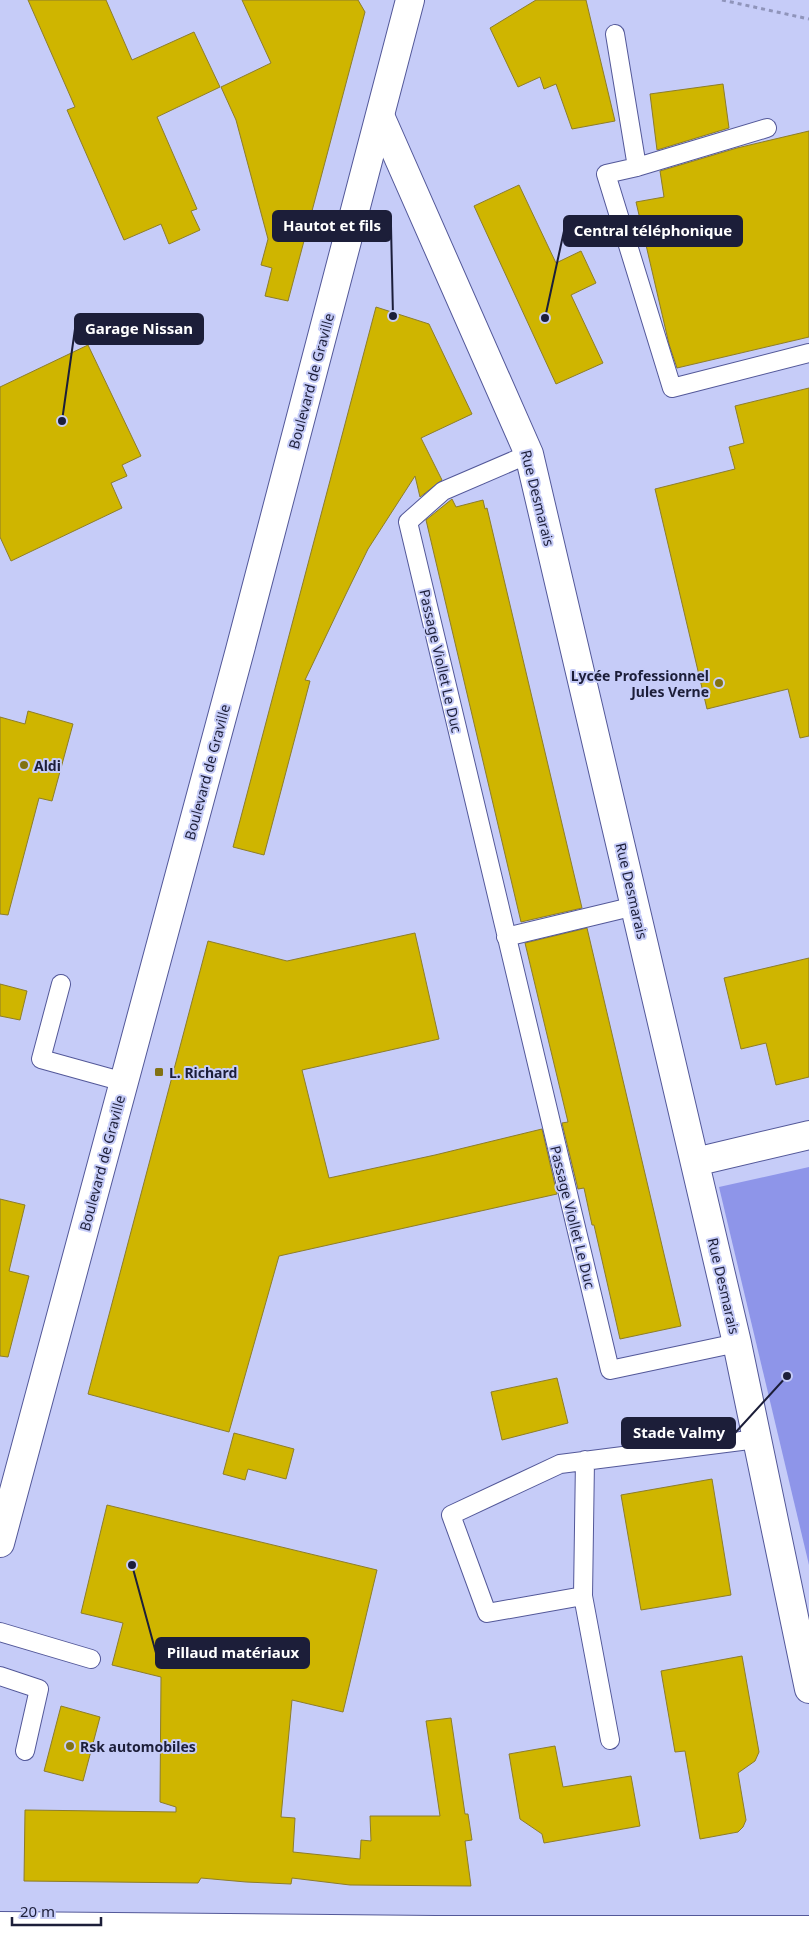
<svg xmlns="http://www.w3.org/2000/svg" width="809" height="1937" viewBox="0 0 809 1937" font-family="'Noto Sans',sans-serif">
  <rect width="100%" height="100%" fill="#c6ccf8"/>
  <path fill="#8e95e9" d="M809,1167V1565L719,1187Z"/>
  <path fill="#cfb500" stroke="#8d7d2a" d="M28,0H106L132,60L194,32L220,87L157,117L197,209L191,211L200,230L169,244L161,224L124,240L67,110L75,107Z
    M242,0H358L365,12L288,301L265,296L272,268L261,265L268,239L236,120L221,87L271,63Z
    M536,0H586L615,121L572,129L556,84L544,89L540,77L518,87L490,28Z
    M723,84L729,128L657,150L650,94Z
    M809,131V337L677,368L669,344L636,202L664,197L660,171L737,148Z
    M519,185L556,263L581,251L596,283L571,295L603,363L556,384L474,206Z
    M376,307L429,324L472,414L421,438L442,480L420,497L415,476L368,549L346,594L305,680L310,681L264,855L233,847Z
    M88,345L141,456L122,465L127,476L111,483L122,508L11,561L0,537V387Z
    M809,388V736L800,738L788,689L707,709L655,489L735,469L729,447L744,443L735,406Z
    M452,499L456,507L483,500L485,509L487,508L582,908L521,922L426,520Z
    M28,711L73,724L52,801L39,798L8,915L0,914V717L25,724Z
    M587,928L681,1326L620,1339L594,1225H592L584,1188L578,1189L562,1123L568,1122L525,943Z
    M415,933L439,1039L302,1070L329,1178L435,1155L542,1129L557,1194L279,1256L229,1432L88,1394L208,941L287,961Z
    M809,958V1077L776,1085L766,1043L741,1049L724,978Z
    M0,984L27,991L20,1020L0,1016Z
    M0,1199L25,1205L9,1271L29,1276L8,1357L0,1356Z
    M557,1378L568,1423L502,1440L491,1392Z
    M234,1433L294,1449L286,1479L248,1469L245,1480L223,1474Z
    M712,1479L731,1595L641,1610L621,1495Z
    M107,1505L377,1570L343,1712L292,1700L281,1817L295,1818L293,1852L360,1859L361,1840L371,1841L370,1816H440L426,1721L451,1718L465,1814H468L472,1840L465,1841L471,1886L350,1885L292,1878L291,1884L246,1882L201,1878L198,1883L24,1881L25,1810L176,1812V1807L160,1802L161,1677L112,1665L123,1623L81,1613Z
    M742,1656L759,1752L755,1761L738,1773L746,1820L743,1827L738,1832L700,1839L685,1751L675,1752L661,1671Z
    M61,1706L100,1717L83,1781L44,1771Z
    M555,1746L563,1787L631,1776L640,1826L544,1843L542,1834L520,1819L509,1754Z"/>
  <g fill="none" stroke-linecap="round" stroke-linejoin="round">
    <defs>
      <path id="lane" d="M615,34L637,167
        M767,128L637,167L606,174L672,388L809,353
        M529,454L443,491L408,522L610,1370L737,1343
        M506,937L635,906
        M61,984L41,1059L124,1082
        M583,1596L585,1460
        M0,1632L91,1659
        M0,1676L39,1689L25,1751
        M610,1740L583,1596L487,1613L451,1515L560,1464L757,1439"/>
      <path id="street" d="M381,118L529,454L737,1343L809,1689
        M695,1162L809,1135"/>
      <path id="secondary" d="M0,1543L240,650L410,0
        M0,1926L435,1930H809"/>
    </defs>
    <use href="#lane" stroke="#535899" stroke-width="20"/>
    <use href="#street" stroke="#535899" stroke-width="30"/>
    <use href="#secondary" stroke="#535899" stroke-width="30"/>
    <path stroke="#8f94ba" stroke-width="3" stroke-dasharray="4 4" stroke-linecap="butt" d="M722,0L809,19"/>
    <use href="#lane" stroke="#fff" stroke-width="18"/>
    <use href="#street" stroke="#fff" stroke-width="28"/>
    <use href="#secondary" stroke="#fff" stroke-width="28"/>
  </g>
  <g fill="#827213" stroke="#c6ccf8" stroke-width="2">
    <circle cx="719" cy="683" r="5"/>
    <circle cx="24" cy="765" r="5"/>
    <rect x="154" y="1067" width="10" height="10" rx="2.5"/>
    <circle cx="70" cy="1746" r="5"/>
  </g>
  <g text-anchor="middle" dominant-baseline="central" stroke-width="4" stroke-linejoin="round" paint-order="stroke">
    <g font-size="14" fill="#1c1e39" stroke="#c6ccf8">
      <text transform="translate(311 381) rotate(-75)">Boulevard de Graville</text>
      <text transform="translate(538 498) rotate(76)">Rue Desmarais</text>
      <text transform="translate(441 661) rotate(77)">Passage Viollet Le Duc</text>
      <text transform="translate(207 772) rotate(-75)">Boulevard de Graville</text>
      <text transform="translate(632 891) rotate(77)">Rue Desmarais</text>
      <text transform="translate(102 1163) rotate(-75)">Boulevard de Graville</text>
      <text transform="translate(573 1217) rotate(76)">Passage Viollet Le Duc</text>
      <text transform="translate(724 1286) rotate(77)">Rue Desmarais</text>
    </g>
    <g font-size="14" font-weight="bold" fill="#1c1e39" stroke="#c6ccf8" text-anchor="start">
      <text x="709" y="675" text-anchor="end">Lycée Professionnel<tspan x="709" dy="16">Jules Verne</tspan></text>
      <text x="34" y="765">Aldi</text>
      <text x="169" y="1072">L. Richard</text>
      <text x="80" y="1746">Rsk automobiles</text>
    </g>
  </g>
  <path fill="none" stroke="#1c1e39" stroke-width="2" d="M393 316L391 226M545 318L564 231M62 421L75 329M787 1376L735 1433M132 1565L156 1653"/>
  <g fill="#1c1e39" stroke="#c6ccf8" stroke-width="2">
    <circle cx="393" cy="316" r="5"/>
    <circle cx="545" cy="318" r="5"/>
    <circle cx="62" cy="421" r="5"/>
    <circle cx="787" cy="1376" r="5"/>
    <circle cx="132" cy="1565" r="5"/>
  </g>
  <g fill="#1c1e39" stroke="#1c1e39" stroke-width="2">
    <rect x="273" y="211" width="118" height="30" rx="5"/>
    <rect x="564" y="216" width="178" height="30" rx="5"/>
    <rect x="75" y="314" width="128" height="30" rx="5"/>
    <rect x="622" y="1418" width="113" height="30" rx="5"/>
    <rect x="156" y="1638" width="153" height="30" rx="5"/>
  </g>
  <g font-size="15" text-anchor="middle" font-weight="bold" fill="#fff">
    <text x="332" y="231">Hautot et fils</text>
    <text x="653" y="236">Central téléphonique</text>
    <text x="139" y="334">Garage Nissan</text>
    <text x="679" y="1438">Stade Valmy</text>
    <text x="233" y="1658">Pillaud matériaux</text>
  </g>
  <path d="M12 1917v8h89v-8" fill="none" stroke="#1c1e39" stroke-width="2.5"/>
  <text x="20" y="1917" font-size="15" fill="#1c1e39" stroke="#c6ccf8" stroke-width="4" paint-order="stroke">20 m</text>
</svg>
